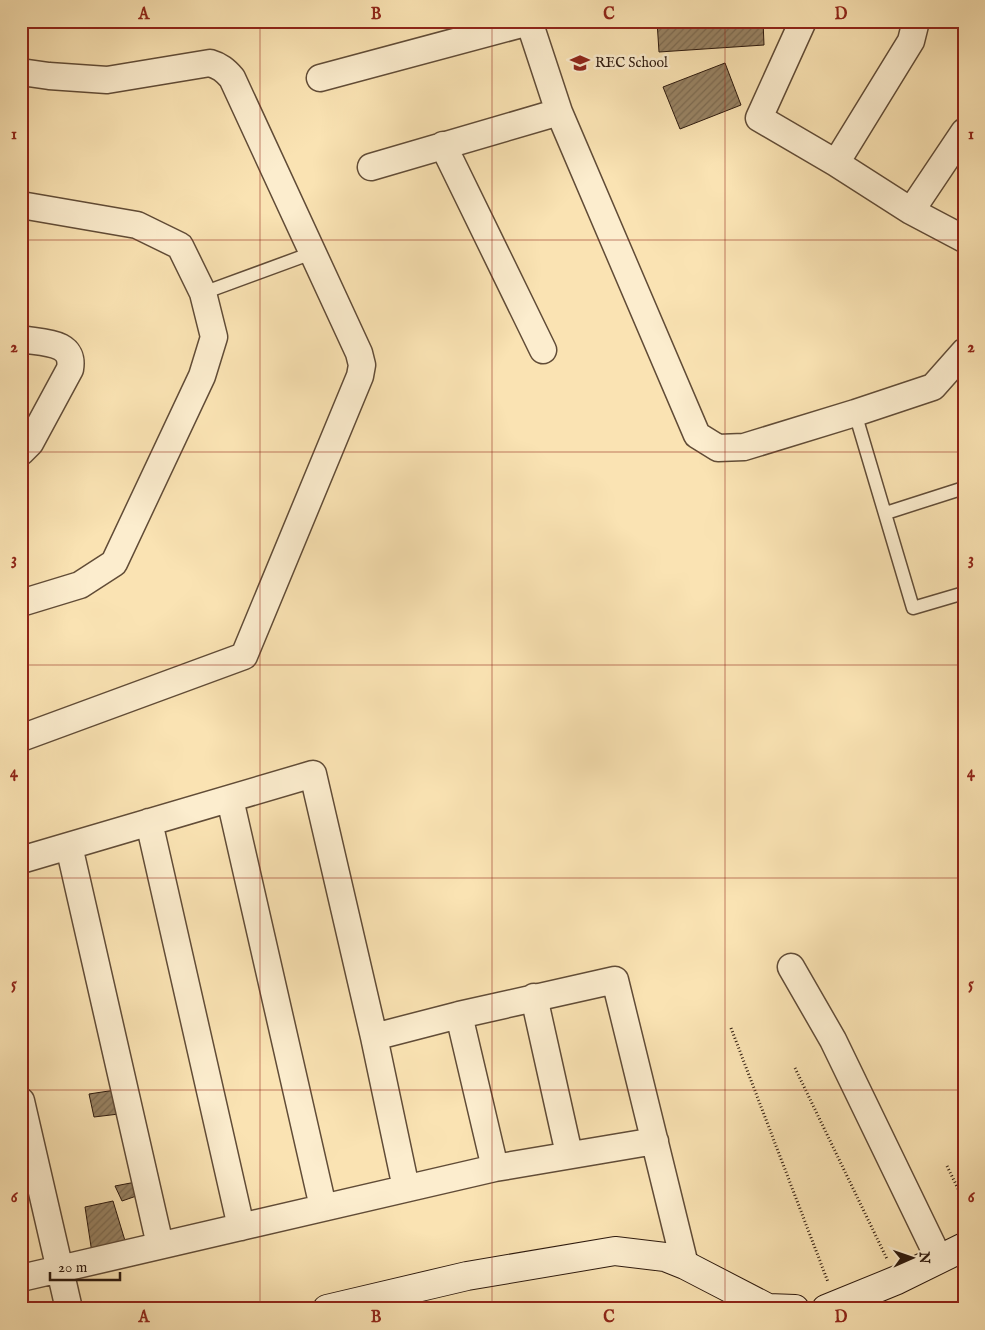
<svg xmlns="http://www.w3.org/2000/svg" width="985" height="1330" viewBox="0 0 985 1330" font-family="'IM FELL English',serif">
  <defs>
    <pattern id="building-hatch" width="6" height="6" patternUnits="userSpaceOnUse" patternTransform="scale(1.25)"><rect width="6" height="6" fill="#988364"/><path d="M-1 1l2-2M0 6l6-6M5 7l2-2" fill="none" stroke="#7c6a51"/></pattern>
  </defs>
  <rect width="100%" height="100%" fill="#fae3b3"/>
  <filter id="stains"><feTurbulence type="fractalNoise" baseFrequency=".004" numOctaves="4"/><feColorMatrix values="0 0 0 0 .2 0 0 0 0 .09 0 0 0 0 .02 0 0 0 .5 -.17"/></filter>
  <radialGradient id="worn" r=".72"><stop offset=".6" stop-color="#630" stop-opacity="0"/><stop offset="1" stop-color="#630" stop-opacity=".3"/></radialGradient>
  <path fill="url(#building-hatch)" stroke="#2e1a0e" d="M657,21H763L764,45L659,52Z
    M725,63L741,105L680,129L663,87Z
    M122,1089L127,1113L94,1117L89,1094Z
    M141,1181L145,1193L122,1201L115,1186Z
    M113,1201L126,1244L92,1253L85,1207Z"/>
  <g fill="none" stroke-linecap="round" stroke-linejoin="round">
    <defs>
      <path id="lane" d="M203,293L312,253
        M855,413L913,608L964,593
        M886,513L964,488"/>
      <path id="street" d="M529,21L559,112L697,435L718,448L744,447L855,413L933,387L964,352
        M803,21L759,118L836,163L911,211L964,239
        M21,72L49,76L107,80L210,63C220,66 225,70 232,78L359,353L362,365L360,376L244,656L21,738
        M320,78L529,22
        M443,145L543,350
        M836,163L911,41L916,21
        M371,167L559,112
        M21,205L137,225L180,246L203,293L214,337L202,376L114,563L80,585L21,603
        M911,211L964,132
        M21,339C41,343 75,340 70,369L30,443L21,452
        M230,799L323,1207
        M149,822L241,1227
        M69,846L160,1245
        M21,860L313,774L374,1037L406,1188
        M791,967L833,1040L939,1259
        M534,997L569,1154
        M459,1015L495,1168
        M374,1037L459,1015L615,980L685,1265
        M21,1101L69,1309
        M21,1278L495,1168L655,1141"/>
      <path id="secondary" d="M327,1309L467,1276L615,1251L665,1257L685,1265L768,1308L795,1309
        M826,1309L897,1280L964,1247"/>
    </defs>
    <use href="#lane" stroke="#614c37" stroke-width="15"/>
    <use href="#street" stroke="#614c37" stroke-width="29"/>
    <use href="#secondary" stroke="#2e1a0e" stroke-width="30"/>
    <path stroke="#2e1a0e" stroke-width="3" stroke-dasharray="1 2.5" stroke-linecap="butt" d="M731,1028L828,1282
      M795,1068L887,1259
      M947,1166L964,1201"/>
    <use href="#lane" stroke="#fcedce" stroke-width="12"/>
    <use href="#street" stroke="#fcedce" stroke-width="26"/>
    <use href="#secondary" stroke="#fcedce" stroke-width="28"/>
  </g>
  <path fill="none" stroke="#8f2418" stroke-width="1" stroke-opacity="0.55" d="M260,21V1309M492,21V1309M725,21V1309M21,240H964M21,452H964M21,665H964M21,878H964M21,1090H964"/>
  <defs>
    <symbol id="school-bare" viewBox="-9 -9 18 18"><path d="M0-5L7-2L0 1L-7-2ZM-4 1L0 2.5L4 1V4Q0 6-4 4Z" fill="#8f2418" stroke="#fcedce" stroke-width="2.5" paint-order="stroke"/></symbol>
  </defs>
  <g fill-rule="evenodd">
    <use href="#school-bare" x="566" y="49" width="28" height="28"/>
  </g>
  <g text-anchor="middle" dominant-baseline="central" stroke-width="5" stroke-linejoin="round" paint-order="stroke">
    <g font-size="14" fill="#2e1a0e" stroke="#fcedce" text-anchor="start">
      <text x="595" y="63">REC School</text>
    </g>
  </g>
  <rect width="985" height="1330" fill="none" stroke="#fae3b3" stroke-width="55"/>
  <g transform="translate(912 1258) rotate(88)" stroke="#fcedce" stroke-width="4" paint-order="stroke">
  <path d="M0-4L9 19L0 12L-9 19Z" fill="#2e1a0e"/>
  <text y="-8" font-size="14" font-weight="bold" text-anchor="middle" fill="#2e1a0e">N</text>
  </g>
  <path d="M50 1272v8h70v-8" fill="none" stroke="#2e1a0e" stroke-width="2.5"/>
  <text x="58" y="1272" font-size="15" fill="#2e1a0e" stroke="#fcedce" stroke-width="4" paint-order="stroke">20 m</text>
  <rect x="28" y="28" width="930" height="1274" fill="none" stroke="#8f2418" stroke-width="2"/>
  <g font-size="16" text-anchor="middle" font-weight="bold" fill="#8f2418">
    <text x="144" y="19">A</text>
    <text x="376" y="19">B</text>
    <text x="609" y="19">C</text>
    <text x="841" y="19">D</text>
    <text x="14" y="139">1</text>
    <text x="971" y="139">1</text>
    <text x="14" y="352">2</text>
    <text x="971" y="352">2</text>
    <text x="14" y="564">3</text>
    <text x="971" y="564">3</text>
    <text x="14" y="777">4</text>
    <text x="971" y="777">4</text>
    <text x="14" y="989">5</text>
    <text x="971" y="989">5</text>
    <text x="14" y="1202">6</text>
    <text x="971" y="1202">6</text>
    <text x="144" y="1322">A</text>
    <text x="376" y="1322">B</text>
    <text x="609" y="1322">C</text>
    <text x="841" y="1322">D</text>
  </g>
  <rect width="100%" height="100%" filter="url(#stains)"/>
  <rect width="100%" height="100%" fill="url(#worn)"/>
</svg>
